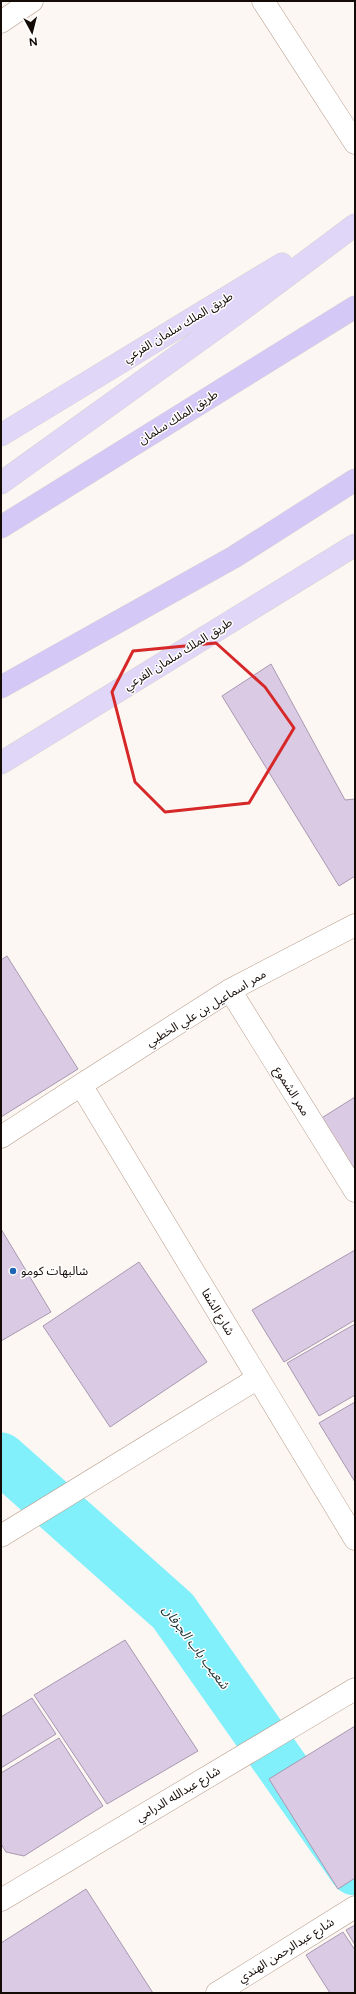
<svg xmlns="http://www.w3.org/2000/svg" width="356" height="1994" viewBox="0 0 356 1994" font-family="Figtree,'Noto Sans Arabic',sans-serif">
  <rect width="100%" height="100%" fill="#fdf7f3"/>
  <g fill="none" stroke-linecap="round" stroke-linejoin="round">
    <path stroke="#82f0fa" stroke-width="51" d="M1,1458L173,1611L355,1870"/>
  </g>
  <path fill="#dbcae4" stroke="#a898b0" d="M271,664L345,800L355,799V876L339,886L222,696Z
    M7,956L78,1069L1,1117V960Z
    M355,1097V1170L320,1119Z
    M1,1229L51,1312L1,1341Z
    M355,1250V1320L284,1362L252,1310Z
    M139,1262L207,1362L110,1427L43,1326Z
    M355,1324V1395L319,1416L287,1363Z
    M355,1402V1482L319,1423Z
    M125,1640L198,1751L107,1804L34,1695Z
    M32,1698L56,1734L1,1768V1717Z
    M355,1726V1878L338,1889L269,1779Z
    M59,1738L103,1806L24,1856L6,1852L1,1844V1773Z
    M86,1889L153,1993H1V1943Z
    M355,1925V1945L346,1930Z
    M343,1932L355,1950V1993H330L306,1955Z"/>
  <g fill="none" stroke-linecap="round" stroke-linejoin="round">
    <defs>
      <path id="minor" d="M263,1L355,143
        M1,22L32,1
        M230,990L355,1191
        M81,1085L355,1539
        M1,1137L81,1085L230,990L355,925
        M1,1536L258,1378
        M1,1900L355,1689
        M217,1993L355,1907"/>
      <path id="primary" d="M1,435L282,264
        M1,483L236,314L355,225
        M1,763L355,545"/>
      <path id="trunk" d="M1,527L355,307
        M1,687L234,557L355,480"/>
    </defs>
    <use href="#minor" stroke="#b69b8a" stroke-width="23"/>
    <use href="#primary" stroke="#d5d3d2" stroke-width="23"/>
    <use href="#trunk" stroke="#d5d3d2" stroke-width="23"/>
    <use href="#minor" stroke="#fff" stroke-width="22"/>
    <use href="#primary" stroke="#dfd6f8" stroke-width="22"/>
    <use href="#trunk" stroke="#d4c8f6" stroke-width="22"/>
  </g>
  <path fill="none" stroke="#d62828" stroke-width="3" stroke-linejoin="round" d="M216,643L265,687L294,728L249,803L165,812L135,782L112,692L133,651Z"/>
  <circle fill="#1e64b4" stroke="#fff" stroke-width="1.5" cx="13" cy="1271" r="4"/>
  <g text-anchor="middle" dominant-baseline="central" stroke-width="3" stroke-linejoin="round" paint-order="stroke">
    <g font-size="12" fill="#140a06" stroke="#fff">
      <text transform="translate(178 327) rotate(-31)">طريق الملك سلمان الفرعي</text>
      <text transform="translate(178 417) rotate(-32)">طريق الملك سلمان</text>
      <text transform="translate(178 654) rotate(-32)">طريق الملك سلمان الفرعي</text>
      <text transform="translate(206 1008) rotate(-31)">ممر اسماعيل بن علي الخطبي</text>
      <text transform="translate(292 1091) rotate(58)">ممر الشموع</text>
      <text transform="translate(218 1312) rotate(59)">شارع الشفا</text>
      <text transform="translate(178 1794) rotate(-31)">شارع عبدالله الدرامي</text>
      <text transform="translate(286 1950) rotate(-32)">شارع عبدالرحمن الهندي</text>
    </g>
    <g font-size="12" fill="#140a06" stroke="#fff" text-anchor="start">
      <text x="21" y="1271">شالبهات كومو</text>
    </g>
    <g font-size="13" font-style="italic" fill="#193234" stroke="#fff">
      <text transform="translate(196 1647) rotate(53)">شعيب باب الجرفان</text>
    </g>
  </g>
  <rect width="356" height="1994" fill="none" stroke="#140a06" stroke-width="4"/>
  <g transform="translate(32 32) rotate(173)" stroke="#ffffff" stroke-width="3" paint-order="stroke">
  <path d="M0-3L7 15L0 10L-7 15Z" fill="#140a06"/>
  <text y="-6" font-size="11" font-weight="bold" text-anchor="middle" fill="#140a06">N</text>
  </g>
</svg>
